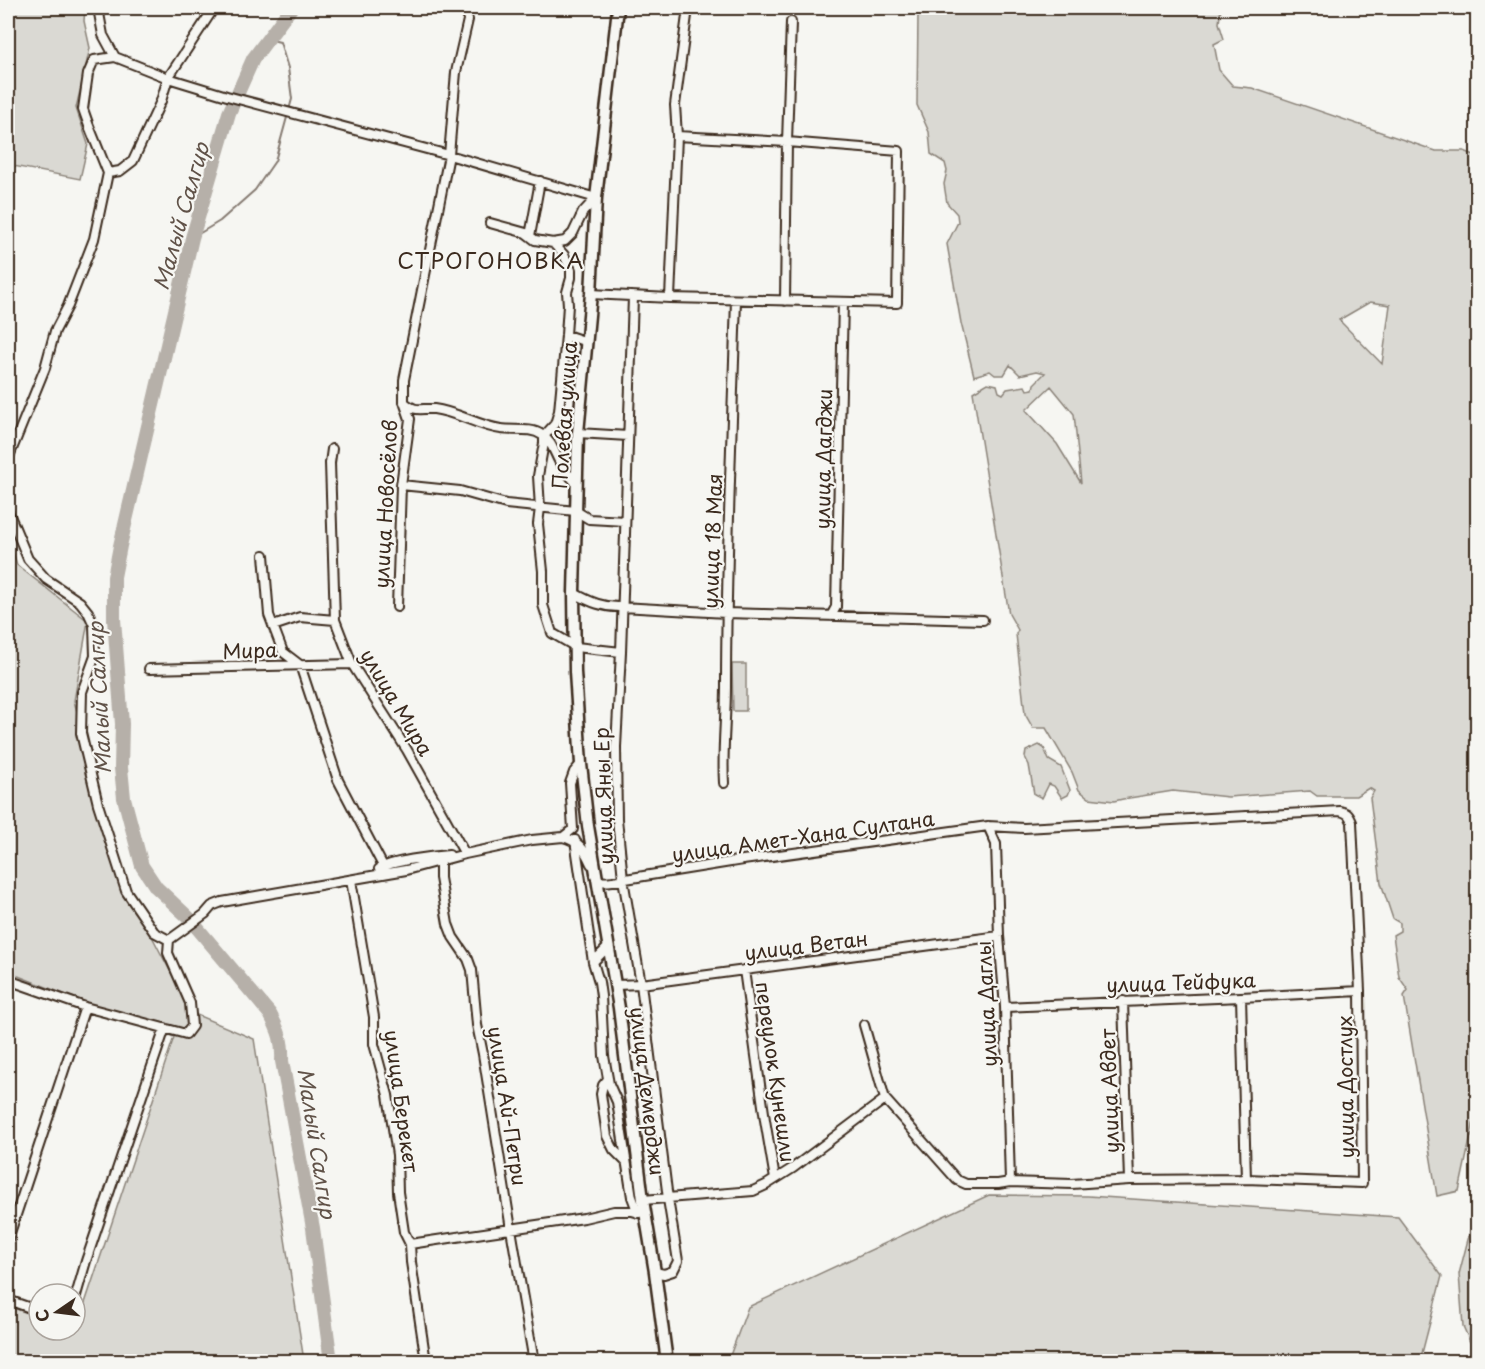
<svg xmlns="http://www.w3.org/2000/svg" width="1485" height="1369" viewBox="0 0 1485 1369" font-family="'Playpen Sans',sans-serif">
  <rect width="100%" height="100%" fill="#f6f6f2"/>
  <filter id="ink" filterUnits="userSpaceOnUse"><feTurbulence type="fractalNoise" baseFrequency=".0167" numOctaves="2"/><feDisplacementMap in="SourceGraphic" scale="12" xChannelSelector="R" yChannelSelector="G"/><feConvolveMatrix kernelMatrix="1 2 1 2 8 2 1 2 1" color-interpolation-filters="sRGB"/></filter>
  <g filter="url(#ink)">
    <path fill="#dad9d3" stroke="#8a8278" stroke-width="1.5" fill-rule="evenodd" d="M8,8H85L84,21L90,48L76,108L88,144L80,179L8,165Z
      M921,8H1221L1219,23L1224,39L1214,44L1219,70L1233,86L1252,88L1436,151H1464L1477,156L1478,1110L1476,1112L1459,1191L1437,1196L1404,996L1408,990L1399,977L1393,935L1400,931V923L1393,919L1381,883L1370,798L1374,791L1369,788L1356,796H1317L1310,791L1228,797L1173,791L1123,799L1114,801L1089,798L1079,790L1072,772L1046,728H1033L1025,714L1016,634L1018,630L1009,614L973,392L988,383L997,385L999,392L1003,394L1007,389L1025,386L1027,390L1033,389L1034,384L1045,373L1037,371L1020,375L1010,365L1004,375H995L990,371L974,376L961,323L947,244L958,222L957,214L947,203L944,184L947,171L945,163L931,154L929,132L917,105L918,14ZM1370,302L1390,305L1382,364L1339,320ZM1051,386L1074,414L1081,483L1057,444L1026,410Z
      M8,535L17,565L88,621L74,701L122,879L192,1013L254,1039L304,1361H8V1306L39,1317V1330H76L174,1037L8,972Z
      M732,664H746V711H733Z
      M1039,745L1044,748L1049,760L1061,767L1070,790L1068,795L1062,798L1054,786L1049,784L1042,798L1034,794L1029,765L1025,757L1026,751Z
      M989,1195L1088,1196L1398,1217L1442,1276L1420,1361H728L748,1307Z
      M1477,1205L1478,1344H1477L1470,1342L1463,1326L1459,1274Z"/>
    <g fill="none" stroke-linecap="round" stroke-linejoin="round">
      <path stroke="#857a71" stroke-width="2" d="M192,238L220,221L255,190L275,161L292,99L288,68L280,42L267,39"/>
      <path stroke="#b6b0a9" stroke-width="14" d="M291,8L253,59L229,113L192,238L120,546L114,577V619L122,724L121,768L124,798L142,866L156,887L188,917L270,1014C279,1031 283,1041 282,1061L313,1228L331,1362"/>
      <defs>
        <path id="street" d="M98,8L103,35L115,57L168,78L227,96L449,155L596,198L583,212L573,233L565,241L553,243L535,240L526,233L490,223
          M677,136L675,105L688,8
          M108,173L89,126L83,109L88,74L94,60L115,57
          M530,236L540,181
          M553,243L564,255L571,270V278L567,292L568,305L566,335L559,411L555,424L544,436V443L538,476L540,508L538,524L543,571V605L552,633L576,647L621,652
          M591,294L670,298L897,303L899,151L787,142L677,136L670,298
          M633,297L621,652L616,747L617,819L623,879L641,984L668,1199L678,1261L673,1271L664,1274L655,1272
          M785,301L787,142L791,22
          M566,335L587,342
          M404,402C416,413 420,408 434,409C458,412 478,426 501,429C514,431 531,427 542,435C553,442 555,456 562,466C566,472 572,478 577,484
          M578,433L628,436
          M332,449L330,463L335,620L352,664L407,750L465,854
          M8,459L45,368L55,331L68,306L94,239L108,173L120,171L133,161L161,101L168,78L214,8
          M401,485L460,491L506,504L576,511L589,519L625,521
          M8,511L28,559L46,579L80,602L88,612L94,625L95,656L82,692L81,733L98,804L126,891L154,932L169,940
          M264,555L269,615L283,652L300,665L338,780L383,866
          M574,593C590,602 604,608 622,607L726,613L983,620
          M397,607L401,485L410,419L404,402V380L449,155L456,72L468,20
          M831,616L836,607L843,302
          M273,626L300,617L335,620
          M149,669L352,664
          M724,783C722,751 726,719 726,687C726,558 732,429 736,300
          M988,826L996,844L999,936L1005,1007L1010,1182
          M563,837C579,841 585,850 591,864
          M575,840L593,962L599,982L601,996L604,1056L609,1084L617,1102L632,1197L638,1213
          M440,862V878L448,924L453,937L468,959L472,970L477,1025L483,1054L511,1229L534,1362
          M379,869C390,861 433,856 449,855
          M595,875C599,883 605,882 613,881L743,860L988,826L1024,828L1340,811C1348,813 1349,815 1352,822L1360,991L1362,1183L1246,1179L1129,1180L1072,1184L1010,1182L998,1184H966L957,1180L885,1099L864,1025
          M351,880L374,1017V1044L388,1095L397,1155L398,1192L404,1232L410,1244L411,1262L426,1362
          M169,940L205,914L212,906L222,902L406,870L465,854L532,840L563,837L573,829L570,783L574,772L581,764
          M593,962L609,946
          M744,970L765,1120L775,1179
          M8,980L85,1007L186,1034L192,1026L190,1003L168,953L169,940
          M616,985L641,984L999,936
          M1241,997L1246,1179
          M1123,1001L1129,1180
          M1005,1007L1241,997L1360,991
          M608,1079L603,1085L601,1094L607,1136L614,1150L626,1162
          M643,1200L753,1191L766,1185L793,1168L885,1099
          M8,1239L85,1007
          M410,1244L584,1218L614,1211H632L639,1213
          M75,1299L86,1261L165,1028
          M8,1300L39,1311"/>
        <path id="secondary" d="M618,8L596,198L591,294L578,433L574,593L575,672L581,764L588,826L619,1008L643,1200L655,1272L667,1362"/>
      </defs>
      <use href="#street" stroke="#3b2a1e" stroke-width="12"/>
      <use href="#secondary" stroke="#3b2a1e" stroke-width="15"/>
      <use href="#street" stroke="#f6f6f2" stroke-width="8"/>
      <use href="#secondary" stroke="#f6f6f2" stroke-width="10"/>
    </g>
  </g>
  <g text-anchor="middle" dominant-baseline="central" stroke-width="4.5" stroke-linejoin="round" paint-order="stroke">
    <g font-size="20" fill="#3b2a1e" stroke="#f6f6f2">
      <text transform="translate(564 415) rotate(-86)">Полевая улица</text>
      <text transform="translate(823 459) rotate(-89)">улица Дагджи</text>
      <text transform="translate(385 504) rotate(-87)">улица Новосёлов</text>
      <text transform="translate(712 541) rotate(-88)">улица 18 Мая</text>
      <text transform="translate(250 650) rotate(-2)">Мира</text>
      <text transform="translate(397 702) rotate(59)">улица Мира</text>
      <text transform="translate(603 796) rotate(-92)">улица Яны Ер</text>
      <text transform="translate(803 836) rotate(-8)">улица Амет-Хана Султана</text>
      <text transform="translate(806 945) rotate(-7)">улица Ветан</text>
      <text transform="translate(1181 982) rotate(-2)">улица Тейфука</text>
      <text transform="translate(986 1004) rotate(-93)">улица Даглы</text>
      <text transform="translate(776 1072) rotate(82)">переулок Кунешли</text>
      <text transform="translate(1345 1087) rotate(-91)">улица Достлух</text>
      <text transform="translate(648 1091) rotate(83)">улица Демерджи</text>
      <text transform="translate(1109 1091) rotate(-92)">улица Авдет</text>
      <text transform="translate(402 1101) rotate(82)">улица Берекет</text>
      <text transform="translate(508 1106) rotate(81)">улица Ай-Петри</text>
    </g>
    <g font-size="21" font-style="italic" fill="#605248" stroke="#f6f6f2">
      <text transform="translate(180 216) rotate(-74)">Малый Салгир</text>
      <text transform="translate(98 698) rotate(-93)">Малый Салгир</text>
      <text transform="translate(318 1143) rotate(81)">Малый Салгир</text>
    </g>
    <g font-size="22" letter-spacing="1.5" fill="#3b2a1e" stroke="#f6f6f2">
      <text x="491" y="259">СТРОГОНОВКА</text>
    </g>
  </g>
  <rect width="1485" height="1369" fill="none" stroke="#f6f6f2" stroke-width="30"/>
  <rect x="15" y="15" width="1455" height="1339" fill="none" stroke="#3b2a1e" stroke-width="2" filter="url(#ink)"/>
  <g transform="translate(57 1312) rotate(256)"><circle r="28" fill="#f6f6f2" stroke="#aba49d" stroke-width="1.5"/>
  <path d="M0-4.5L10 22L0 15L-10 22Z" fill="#3b2a1e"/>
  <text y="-9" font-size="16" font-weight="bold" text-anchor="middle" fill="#3b2a1e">С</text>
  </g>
</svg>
